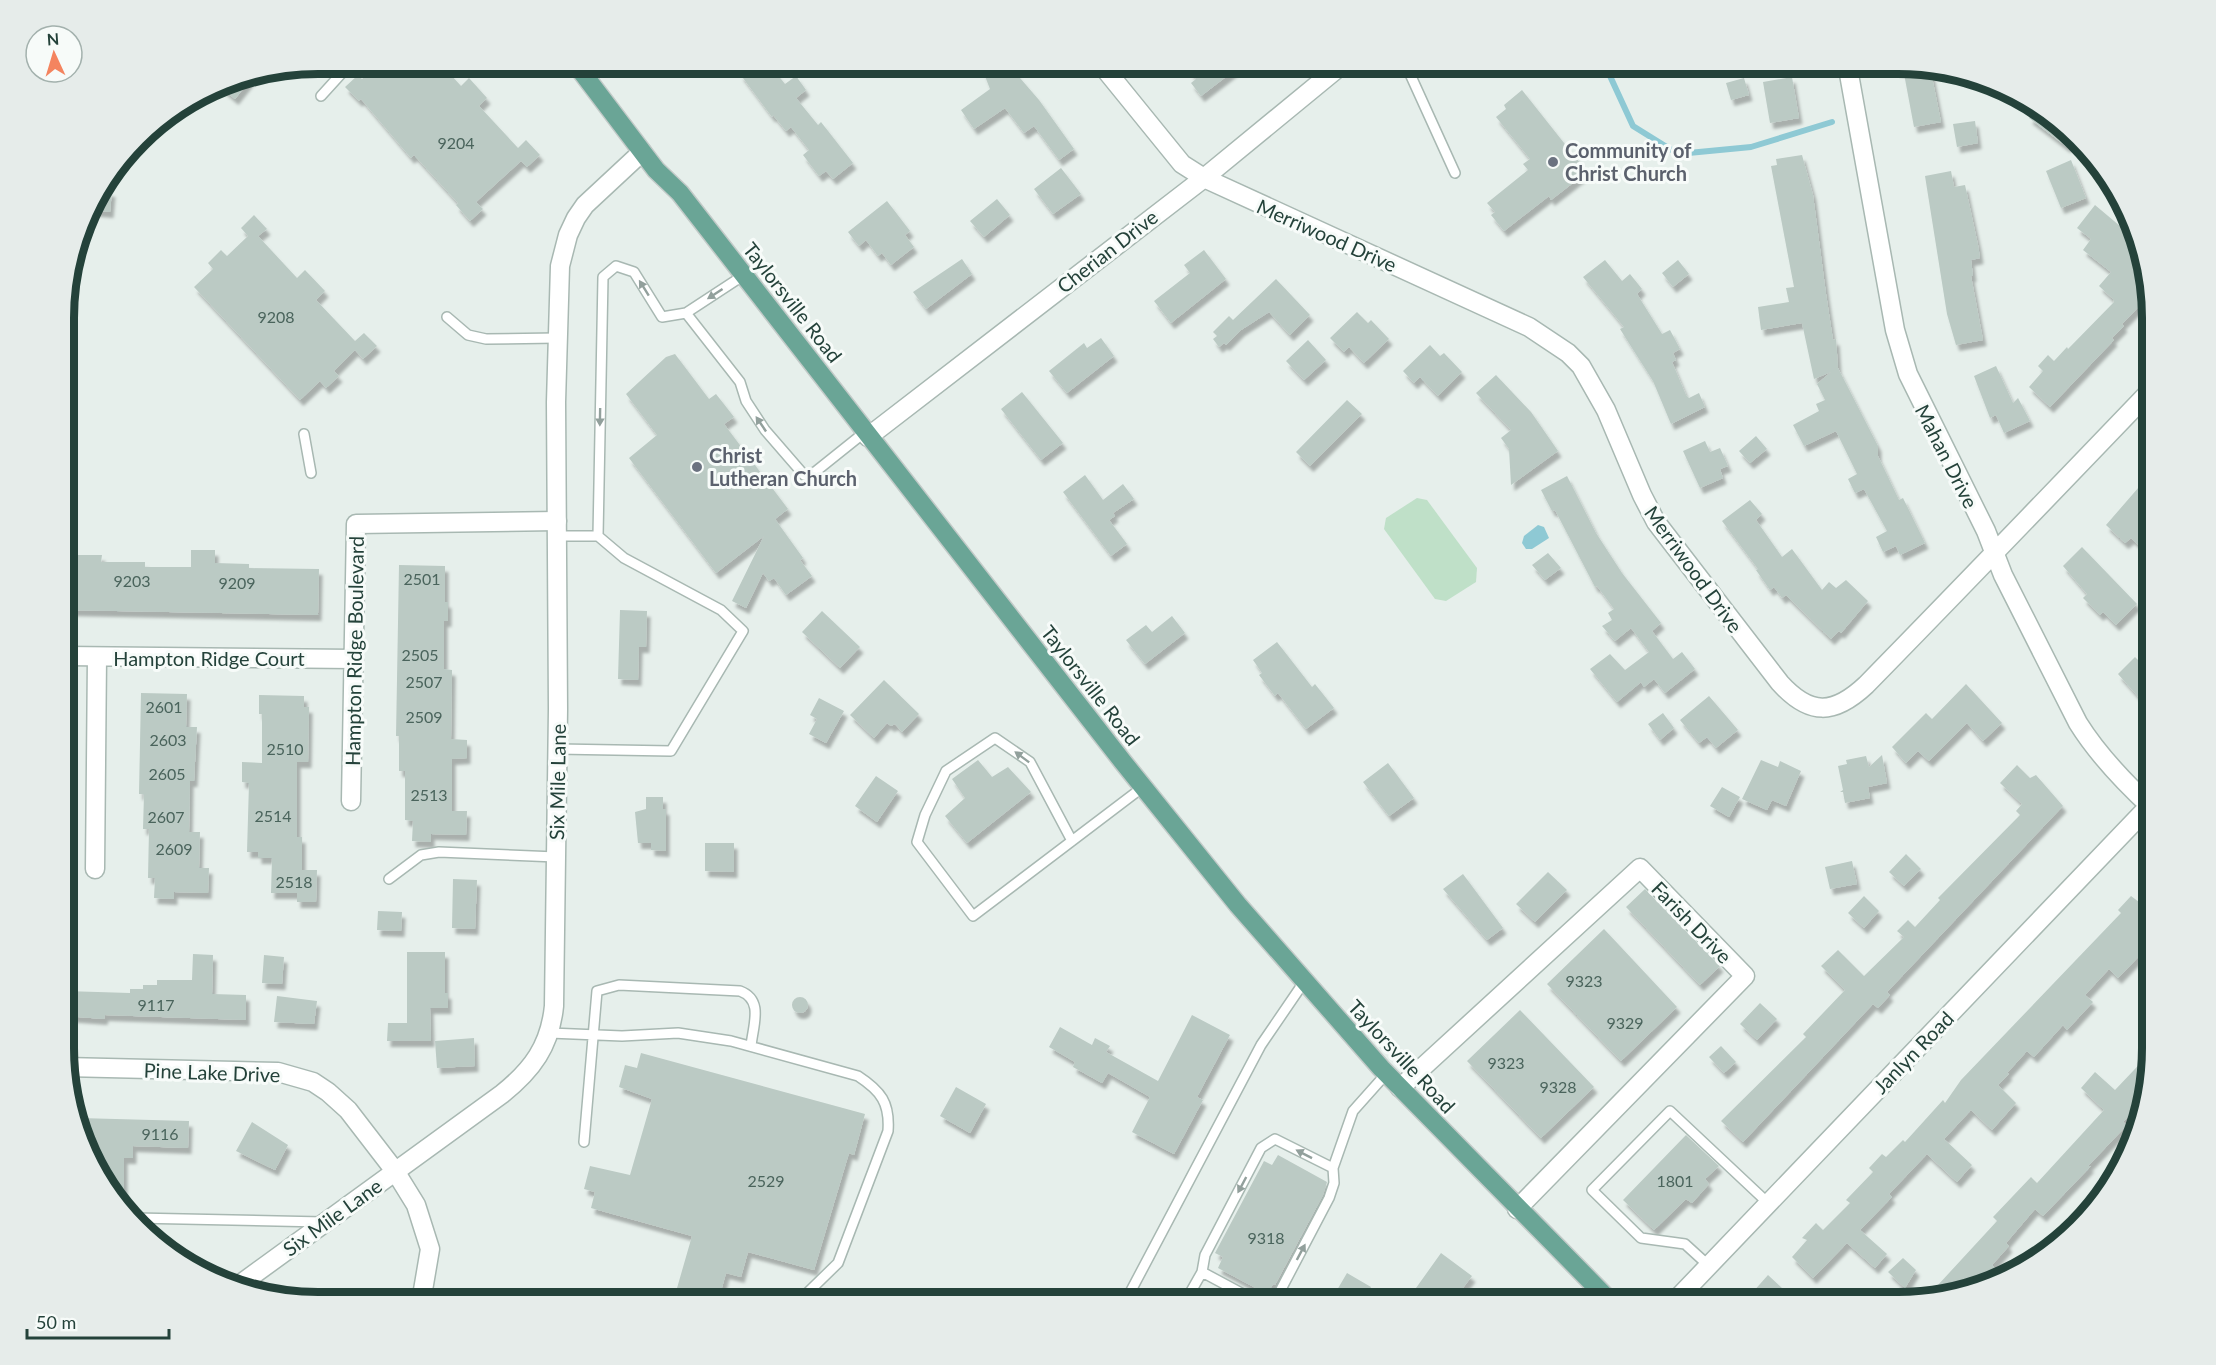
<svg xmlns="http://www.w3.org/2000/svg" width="2216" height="1365" viewBox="0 0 2216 1365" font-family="Lato,sans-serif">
  <defs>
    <filter id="shadow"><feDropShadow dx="3.5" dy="6" stdDeviation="1.5" flood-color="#0004"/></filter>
  </defs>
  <rect width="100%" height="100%" fill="#e6efeb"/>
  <path fill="#bfe0c8" d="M1417,498L1427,500L1477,568L1476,582L1446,601L1435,599L1384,529L1386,518Z"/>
  <path fill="#8ec9d4" d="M1538,525L1544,527L1549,538L1532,549H1526L1522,543L1524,536Z"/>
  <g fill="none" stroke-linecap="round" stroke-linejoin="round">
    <path stroke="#8ec9d4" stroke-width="6" d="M1604,63L1633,126L1678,154L1751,147L1832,122"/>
  </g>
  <path fill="#bbcac4" filter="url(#shadow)" d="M379,63H440L461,86L469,78L487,98L479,106L518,148L526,140L540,155L527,167L521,161L476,202L483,209L470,221L456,205L458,203L414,155L411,158L361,99L359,101L345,87L358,75L362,79Z
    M754,63H768L785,84L796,76L806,90L796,98L818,125L821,122L853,163L833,179L826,171L819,176L803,155L809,150L791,127L786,131L773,115L772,117L740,74Z
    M980,63H1007L1039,100L1074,149L1059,160L1034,126L1024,133L1005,108L974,129L961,110L990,89Z
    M1202,63H1244L1201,96L1191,83L1196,79L1190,72Z
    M1902,63L1930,67L1941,122L1914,127Z
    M254,75L235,99L217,84L220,82Z
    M1792,77L1799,118L1770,123L1763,82Z
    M1744,78L1749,95L1731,100L1726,83Z
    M1522,90L1587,172L1551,200L1549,196L1504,231L1491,215L1495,212L1487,203L1528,170L1523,164L1530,159L1496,117L1506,109L1504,105Z
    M2039,105L2072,141L2067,147L2029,118Z
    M1975,121L1978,143L1957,147L1953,124Z
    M1802,155L1813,195L1826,294L1833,340L1836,339L1838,368L1878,446V456L1899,500L1903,498L1925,543L1900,555L1896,546L1883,552L1876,537L1887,531L1864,489L1855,493L1848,479L1857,474L1836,431L1804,446L1793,425L1819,411L1816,404L1825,400L1817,384L1831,372L1814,379L1802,323L1761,330L1758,307L1789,302L1786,288L1794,287L1771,166L1777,165L1776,159Z
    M2071,160L2086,198L2061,208L2046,171Z
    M1061,168L1081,194L1053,214L1034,189Z
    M1951,171L1954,187L1965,185L1978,245L1980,258L1971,260L1973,276H1971L1983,340L1956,345L1947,314L1925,176Z
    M101,190L112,191L110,212L88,210Z
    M997,199L1010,215L984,237L970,221Z
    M887,201L910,231L905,235L914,247L891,265L882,253L878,256L866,240L859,246L848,232Z
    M2095,205L2133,237L2151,294L2122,324L2124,326L2112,338L2114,340L2050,407L2029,387L2043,371L2038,366L2048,355L2054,361L2067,347L2068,349L2114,302L2113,299L2099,286L2111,272L2083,250L2091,239L2077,228Z
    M254,215L267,229L258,236L297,278L305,270L325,291L316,300L355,341L364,333L377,346L363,359L355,350L334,371L339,376L326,388L320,381L300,400L194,287L213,269L208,263L221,250L227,256L248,236L241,228Z
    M1204,250L1226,279L1171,323L1154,301L1190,273L1184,265Z
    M962,259L972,274L926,309L913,292Z
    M1605,260L1622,281L1630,274L1642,289L1637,294L1662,334L1670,330L1680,349L1673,353L1676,360L1672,362L1686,395L1689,398L1699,393L1705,407L1671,424L1653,381L1620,329L1624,327L1583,277Z
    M1678,260L1689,274L1673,287L1662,273Z
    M1276,279L1310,315L1290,335L1269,312L1241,330L1226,345L1224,343L1219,347L1213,339L1217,336L1213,332L1229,316L1233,320Z
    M1357,312L1368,323L1371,320L1389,339L1364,363L1349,347L1344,352L1330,338Z
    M1101,338L1114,356L1067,393L1049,371L1084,343L1087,348Z
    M1308,340L1326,360L1304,380L1286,361Z
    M1430,345L1440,356L1444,353L1462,372L1438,396L1420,377L1414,383L1403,371Z
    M675,354L709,399L716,394L734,417L724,424L788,509L775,519L803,558L800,560L812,576L786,595L774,578L769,581L763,573L746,608L732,601L764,536L716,573L629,458L657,435L626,394L666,357Z
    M1996,366L2013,403L2018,398L2030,421L2004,433L1996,415L1990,418L1974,376Z
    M1496,375L1531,412L1558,451L1511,485L1509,449L1501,438L1511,430L1476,393Z
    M1022,392L1063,443L1041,460L1001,409Z
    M1347,400L1362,414L1310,466L1296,452Z
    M1756,436L1767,449L1750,463L1739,451Z
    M1705,441L1710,452L1720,448L1728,466L1720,469L1723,478L1700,488L1683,451Z
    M2152,472V538L2143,549L2131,538L2125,543L2106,525Z
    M1085,475L1103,500L1123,484L1134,499L1113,513L1115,516L1109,520L1127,544L1111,556L1063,492Z
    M1567,476L1596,533L1622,573L1661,623L1652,631L1673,659L1682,652L1695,669L1665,693L1654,679L1644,687L1641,682L1617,702L1590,669L1610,654L1625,670L1649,652L1631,628L1615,641L1602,626L1612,620L1608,613L1614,609L1597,586L1595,587L1555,510L1552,511L1541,490Z
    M1750,500L1762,514L1756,520L1782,557L1792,549L1822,590L1829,582L1836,588L1846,580L1868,601L1841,633L1839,631L1831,639L1786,595L1782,598L1774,587L1770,590L1756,570L1758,569L1722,521Z
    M2082,547L2137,604L2116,625L2103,612L2100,615L2083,598L2087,594L2063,566Z
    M191,550H215V563L249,564V568L319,569L318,615L65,610V555H102L101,562H145V567H191Z
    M1548,553L1561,568L1545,580L1532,565Z
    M399,565L445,566V602H448V621H444V669L452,670L451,739L467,740V758L452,759V811H467L466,835L431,834V842L412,841L413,821L405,820V771H399V736H396Z
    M620,610L647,611L646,647H639L638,680L618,679Z
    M822,611L860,647L840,668L802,632Z
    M1172,616L1185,633L1145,664L1126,640L1146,625L1152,632Z
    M1277,642L1312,687L1315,684L1334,708L1306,729L1278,693L1275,696L1259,675L1262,673L1253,660Z
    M2135,657L2152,674V712L2118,674Z
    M884,680L919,714L902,732L895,724L891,726L887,723L874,738L850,715Z
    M1966,684L2002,723L1983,741L1967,723L1929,761L1918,751L1906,763L1892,747L1926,713L1932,719Z
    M141,693L187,694L186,727H197L194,781H190L189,832H200L199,868H209L208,893L174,892V899L154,898L155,878H148L149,829H143L144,794H139Z
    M259,695L304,696V707H309L308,762H297V837H302V870H317L316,902H297V893H271L272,858H258V852H247L249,783L242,782V762L262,763V714H259Z
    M1709,696L1738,730L1716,748L1707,737L1699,743L1680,720Z
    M819,698L844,711L826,743L809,734L817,719L810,715Z
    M1663,713L1674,728L1660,740L1648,724Z
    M1882,755L1887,783L1868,787L1870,798L1845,803L1843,792H1840L1843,790L1838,766L1847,764L1846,760L1866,756L1869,767Z
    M978,760L992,777L1008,767L1031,792L967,843L945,816L965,798L952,779Z
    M1761,760L1778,767L1780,761L1801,771L1786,806L1772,800L1767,810L1742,799Z
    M1388,763L1414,798L1389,816L1363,782Z
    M2017,765L2030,778L2036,775L2063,806L1887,992L1890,995L1878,1008L1873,1004L1743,1142L1721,1121L1806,1037L1803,1034L1845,990L1821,966L1838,950L1864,976L1904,937L1897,931L1908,920L1915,927L1940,900L1938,898L2020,815L2016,811L2022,804L2000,783Z
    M876,776L898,791L877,822L855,806Z
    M1722,787L1740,797L1729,817L1710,806Z
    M646,797H663V809H666V851L651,850V843H638L635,812L646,809Z
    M705,843H734V872L705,871Z
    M1906,854L1921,869L1904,886L1889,872Z
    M1852,861L1857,884L1830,889L1825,867Z
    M1548,872L1567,890L1535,922L1516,904Z
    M1463,874L1503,928L1487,940L1443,889Z
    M453,879L477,880L475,929L452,928Z
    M2152,887V929L2139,943L2146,949L2118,978L2109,969L2085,995L2093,1002L2067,1030L2063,1025L2034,1057L2027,1051L2007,1073L2009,1074L1998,1085L2016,1103L1992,1130L1971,1110L1944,1139L1972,1165L1957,1182L1927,1154L1889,1194L1892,1197L1860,1230L1887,1254L1875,1268L1847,1243L1813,1278L1792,1257L1807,1240L1802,1238L1816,1223L1823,1230L1850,1203L1846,1200L1873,1172L1869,1168L1882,1154L1886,1157L1903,1140L1905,1142L1943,1100L1945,1103L1961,1080L2121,913L2118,910L2131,896L2139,902Z
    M1645,889L1720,966L1700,985L1626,907Z
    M1864,896L1879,911L1864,928L1848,913Z
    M378,911L402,912L401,931L377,930Z
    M1604,929L1677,1007L1621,1061L1547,984Z
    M407,952H445V993H448V1008H430L431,1041H387L388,1023H407Z
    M193,954L213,955L212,994L246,995V1020L105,1015L104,1019L65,1016V991L130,993V989H143V985H157V980H192Z
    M264,955L284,957L282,984L262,983Z
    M277,996L317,1001L314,1024L274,1022Z
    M792 1005a8 8 0 1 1 16 0a8 8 0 1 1-16 0Z
    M1760,1003L1777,1019L1757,1040L1740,1024Z
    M1520,1010L1594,1087L1541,1138L1467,1061Z
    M1192,1015L1230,1035L1197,1097L1203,1100L1174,1154L1132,1132L1150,1097L1108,1073L1102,1083L1073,1067L1075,1062L1049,1047L1060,1027L1092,1045L1095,1038L1110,1046L1106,1052L1158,1081Z
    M474,1038L475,1066L437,1068L435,1041Z
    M1721,1046L1736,1062L1724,1073L1709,1057Z
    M2152,1051L2146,1098L2123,1122L2127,1125L2088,1166H2091L2043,1216L2035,1209L2006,1243L2009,1246L1992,1265L1995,1268L1983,1281L1926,1298L1997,1221L1993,1217L2031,1177L2037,1183L2104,1110L2081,1088L2095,1072L2115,1090Z
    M641,1053L865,1114L854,1155L849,1153L814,1270L748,1252L741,1277L726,1273L718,1302H673L692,1236L591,1208L595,1192L584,1189L590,1166L630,1175L652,1099L619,1087L625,1065L637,1068Z
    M956,1087L986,1104L970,1133L940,1116Z
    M79,1118L189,1121L188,1148L133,1146V1158H124V1194H111L102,1178V1155H93V1144H89Z
    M252,1122L288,1145L275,1170L236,1151Z
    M1686,1135L1719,1166L1705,1179L1709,1184L1692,1203L1686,1199L1654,1230L1623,1200Z
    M1278,1155L1327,1182L1323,1195L1275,1285L1273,1284L1267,1294L1218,1268L1223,1257L1215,1253L1264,1161L1272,1165Z
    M1441,1253L1472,1276L1459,1293L1453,1302H1406Z
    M1903,1258L1916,1270L1905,1288L1888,1272Z
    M1347,1273L1371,1287L1363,1302H1330Z
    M1768,1275L1797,1302H1744Z"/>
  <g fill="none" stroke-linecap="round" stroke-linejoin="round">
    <defs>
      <path id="service" d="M1405,63L1455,173
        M321,96L351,63
        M686,313L740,382L746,401L765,430L804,475L815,472L865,432
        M447,317L468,335L486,339L557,338
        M304,434L311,473
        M557,536H598L624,558L721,610L743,631L671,751L558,749
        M598,536L603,277L616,266L634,272L662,317L686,313L744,275
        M1072,841L1030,762L995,738L946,771L925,815L917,842L973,916L1143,787
        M389,879L421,855L439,852L556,857
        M550,1033L622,1036L678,1033L731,1041L858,1076C881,1091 890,1103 888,1131L838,1263L798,1302
        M584,1142L597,991L619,985L740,991C764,1000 753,1025 751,1046
        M135,1218L323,1222
        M1708,1265L1685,1244L1641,1238L1592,1190L1670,1111L1768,1203
        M1202,1272L1258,1302
        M1125,1302L1261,1045L1304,982
        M1185,1302L1202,1272L1205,1255L1261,1148L1275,1139L1333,1168
        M1271,1302L1277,1297L1329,1198L1334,1183L1333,1168L1353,1111L1386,1074"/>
      <path id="minor" d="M1100,63L1182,164L1204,178L1529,327L1568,353L1581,366L1606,410L1642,495L1656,522L1780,683C1810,716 1834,715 1866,685C1962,587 2057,488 2152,389
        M1847,63L1895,330L1908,374L1986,531L2003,575L2078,723C2098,755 2125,783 2152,808
        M868,437L1204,178L1344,63
        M65,656L354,659
        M351,801L356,524L557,521
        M95,869L97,657
        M65,1067L278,1072L313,1082L328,1092L348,1110L395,1171L416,1205L430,1249L421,1302
        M1400,1088L1640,868L1745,976L1517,1209
        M1674,1302L2152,803"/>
      <path id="tertiary" d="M235,1288L502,1094C532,1070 550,1046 554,1006L558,709L556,402L560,266L568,235L576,218L585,205L642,152"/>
      <path id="primary" d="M575,63L656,170L680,193L1123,762L1238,905L1381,1068L1611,1302"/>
    </defs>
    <use href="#service" stroke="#a8b8b2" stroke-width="12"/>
    <use href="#minor" stroke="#a8b8b2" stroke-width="21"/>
    <use href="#tertiary" stroke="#a8b8b2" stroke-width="21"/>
    <use href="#primary" stroke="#c2cac8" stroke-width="21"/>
    <use href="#service" stroke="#fff" stroke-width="9"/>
    <use href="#minor" stroke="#fff" stroke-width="18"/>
    <use href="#tertiary" stroke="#fff" stroke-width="18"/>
    <use href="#primary" stroke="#6aa596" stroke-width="18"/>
  </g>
  <defs><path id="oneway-solid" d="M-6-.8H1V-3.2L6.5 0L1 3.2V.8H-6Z" transform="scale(1.5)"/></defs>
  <g fill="#92a09c">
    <use href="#oneway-solid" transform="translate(644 288) rotate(-122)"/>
    <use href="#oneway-solid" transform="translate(715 294) rotate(147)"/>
    <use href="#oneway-solid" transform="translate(600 417) rotate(91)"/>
    <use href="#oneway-solid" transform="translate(761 424) rotate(-124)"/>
    <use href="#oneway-solid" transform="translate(1022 757) rotate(-143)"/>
    <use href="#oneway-solid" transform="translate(1304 1154) rotate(-153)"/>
    <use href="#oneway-solid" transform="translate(1242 1185) rotate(118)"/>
    <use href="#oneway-solid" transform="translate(1301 1252) rotate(-62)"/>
  </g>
  <g fill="#6b7280" stroke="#f7fbf9" stroke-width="2">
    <circle cx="1553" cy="162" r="6"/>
    <circle cx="697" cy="467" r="6"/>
  </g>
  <g text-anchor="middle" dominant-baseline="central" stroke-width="6" stroke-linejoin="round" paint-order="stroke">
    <g font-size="16" fill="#4a645c">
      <text x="456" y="142">9204</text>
      <text x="276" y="316">9208</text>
      <text x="422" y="578">2501</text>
      <text x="132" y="580">9203</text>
      <text x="237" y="582">9209</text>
      <text x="420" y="654">2505</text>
      <text x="424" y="681">2507</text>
      <text x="164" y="706">2601</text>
      <text x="424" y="716">2509</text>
      <text x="168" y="739">2603</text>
      <text x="285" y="748">2510</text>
      <text x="167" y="773">2605</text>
      <text x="429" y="794">2513</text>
      <text x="273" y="815">2514</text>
      <text x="166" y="816">2607</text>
      <text x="174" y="848">2609</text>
      <text x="294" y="881">2518</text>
      <text x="1584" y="980">9323</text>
      <text x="156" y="1004">9117</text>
      <text x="1625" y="1022">9329</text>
      <text x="1506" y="1062">9323</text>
      <text x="1558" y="1086">9328</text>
      <text x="160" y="1133">9116</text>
      <text x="766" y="1180">2529</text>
      <text x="1675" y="1180">1801</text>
      <text x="1266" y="1237">9318</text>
    </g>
    <g font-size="20" font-weight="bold" fill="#5b616d" stroke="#f7fbf9" text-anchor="start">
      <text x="1565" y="150">Community of<tspan x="1565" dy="23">Christ Church</tspan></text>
      <text x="709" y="455">Christ<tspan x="709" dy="23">Lutheran Church</tspan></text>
    </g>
    <g font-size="20" fill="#24423a" stroke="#f7fbf9">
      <text transform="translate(1327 235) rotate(24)">Merriwood Drive</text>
      <text transform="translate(1107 251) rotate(-38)">Cherian Drive</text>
      <text transform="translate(793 302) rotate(52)">Taylorsville Road</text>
      <text transform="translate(1947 456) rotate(63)">Mahan Drive</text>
      <text transform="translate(1694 569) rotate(54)">Merriwood Drive</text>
      <text transform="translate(354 651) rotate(-89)">Hampton Ridge Boulevard</text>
      <text x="209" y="658">Hampton Ridge Court</text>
      <text transform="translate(1091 685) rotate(52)">Taylorsville Road</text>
      <text transform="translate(557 782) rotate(-89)">Six Mile Lane</text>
      <text transform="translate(1692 922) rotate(46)">Farish Drive</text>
      <text transform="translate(1913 1052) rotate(-46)">Janlyn Road</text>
      <text transform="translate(1402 1056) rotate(47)">Taylorsville Road</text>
      <text transform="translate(212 1072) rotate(2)">Pine Lake Drive</text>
      <text transform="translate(332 1217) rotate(-36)">Six Mile Lane</text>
    </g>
  </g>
  <path d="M0 0H2216V1365H0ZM318 74H1898A244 244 0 0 1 2142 318V1048A244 244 0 0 1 1898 1292H318A244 244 0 0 1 74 1048V318A244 244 0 0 1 318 74Z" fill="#e6ecea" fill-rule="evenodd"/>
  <path fill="none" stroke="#24423a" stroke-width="8" d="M318 74H1898A244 244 0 0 1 2142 318V1048A244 244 0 0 1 1898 1292H318A244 244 0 0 1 74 1048V318A244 244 0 0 1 318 74Z"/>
  <g transform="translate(54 54) rotate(356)"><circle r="28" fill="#f7fbf9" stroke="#a3b1ad" stroke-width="1.5"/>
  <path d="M0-4.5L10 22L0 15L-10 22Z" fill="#f4845f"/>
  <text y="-9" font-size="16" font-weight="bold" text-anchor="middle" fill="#24423a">N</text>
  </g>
  <path d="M27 1329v9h142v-9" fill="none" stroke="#24423a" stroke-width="3"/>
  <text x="36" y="1329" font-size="18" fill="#24423a" stroke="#f7fbf9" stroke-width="4.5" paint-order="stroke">50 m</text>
</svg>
